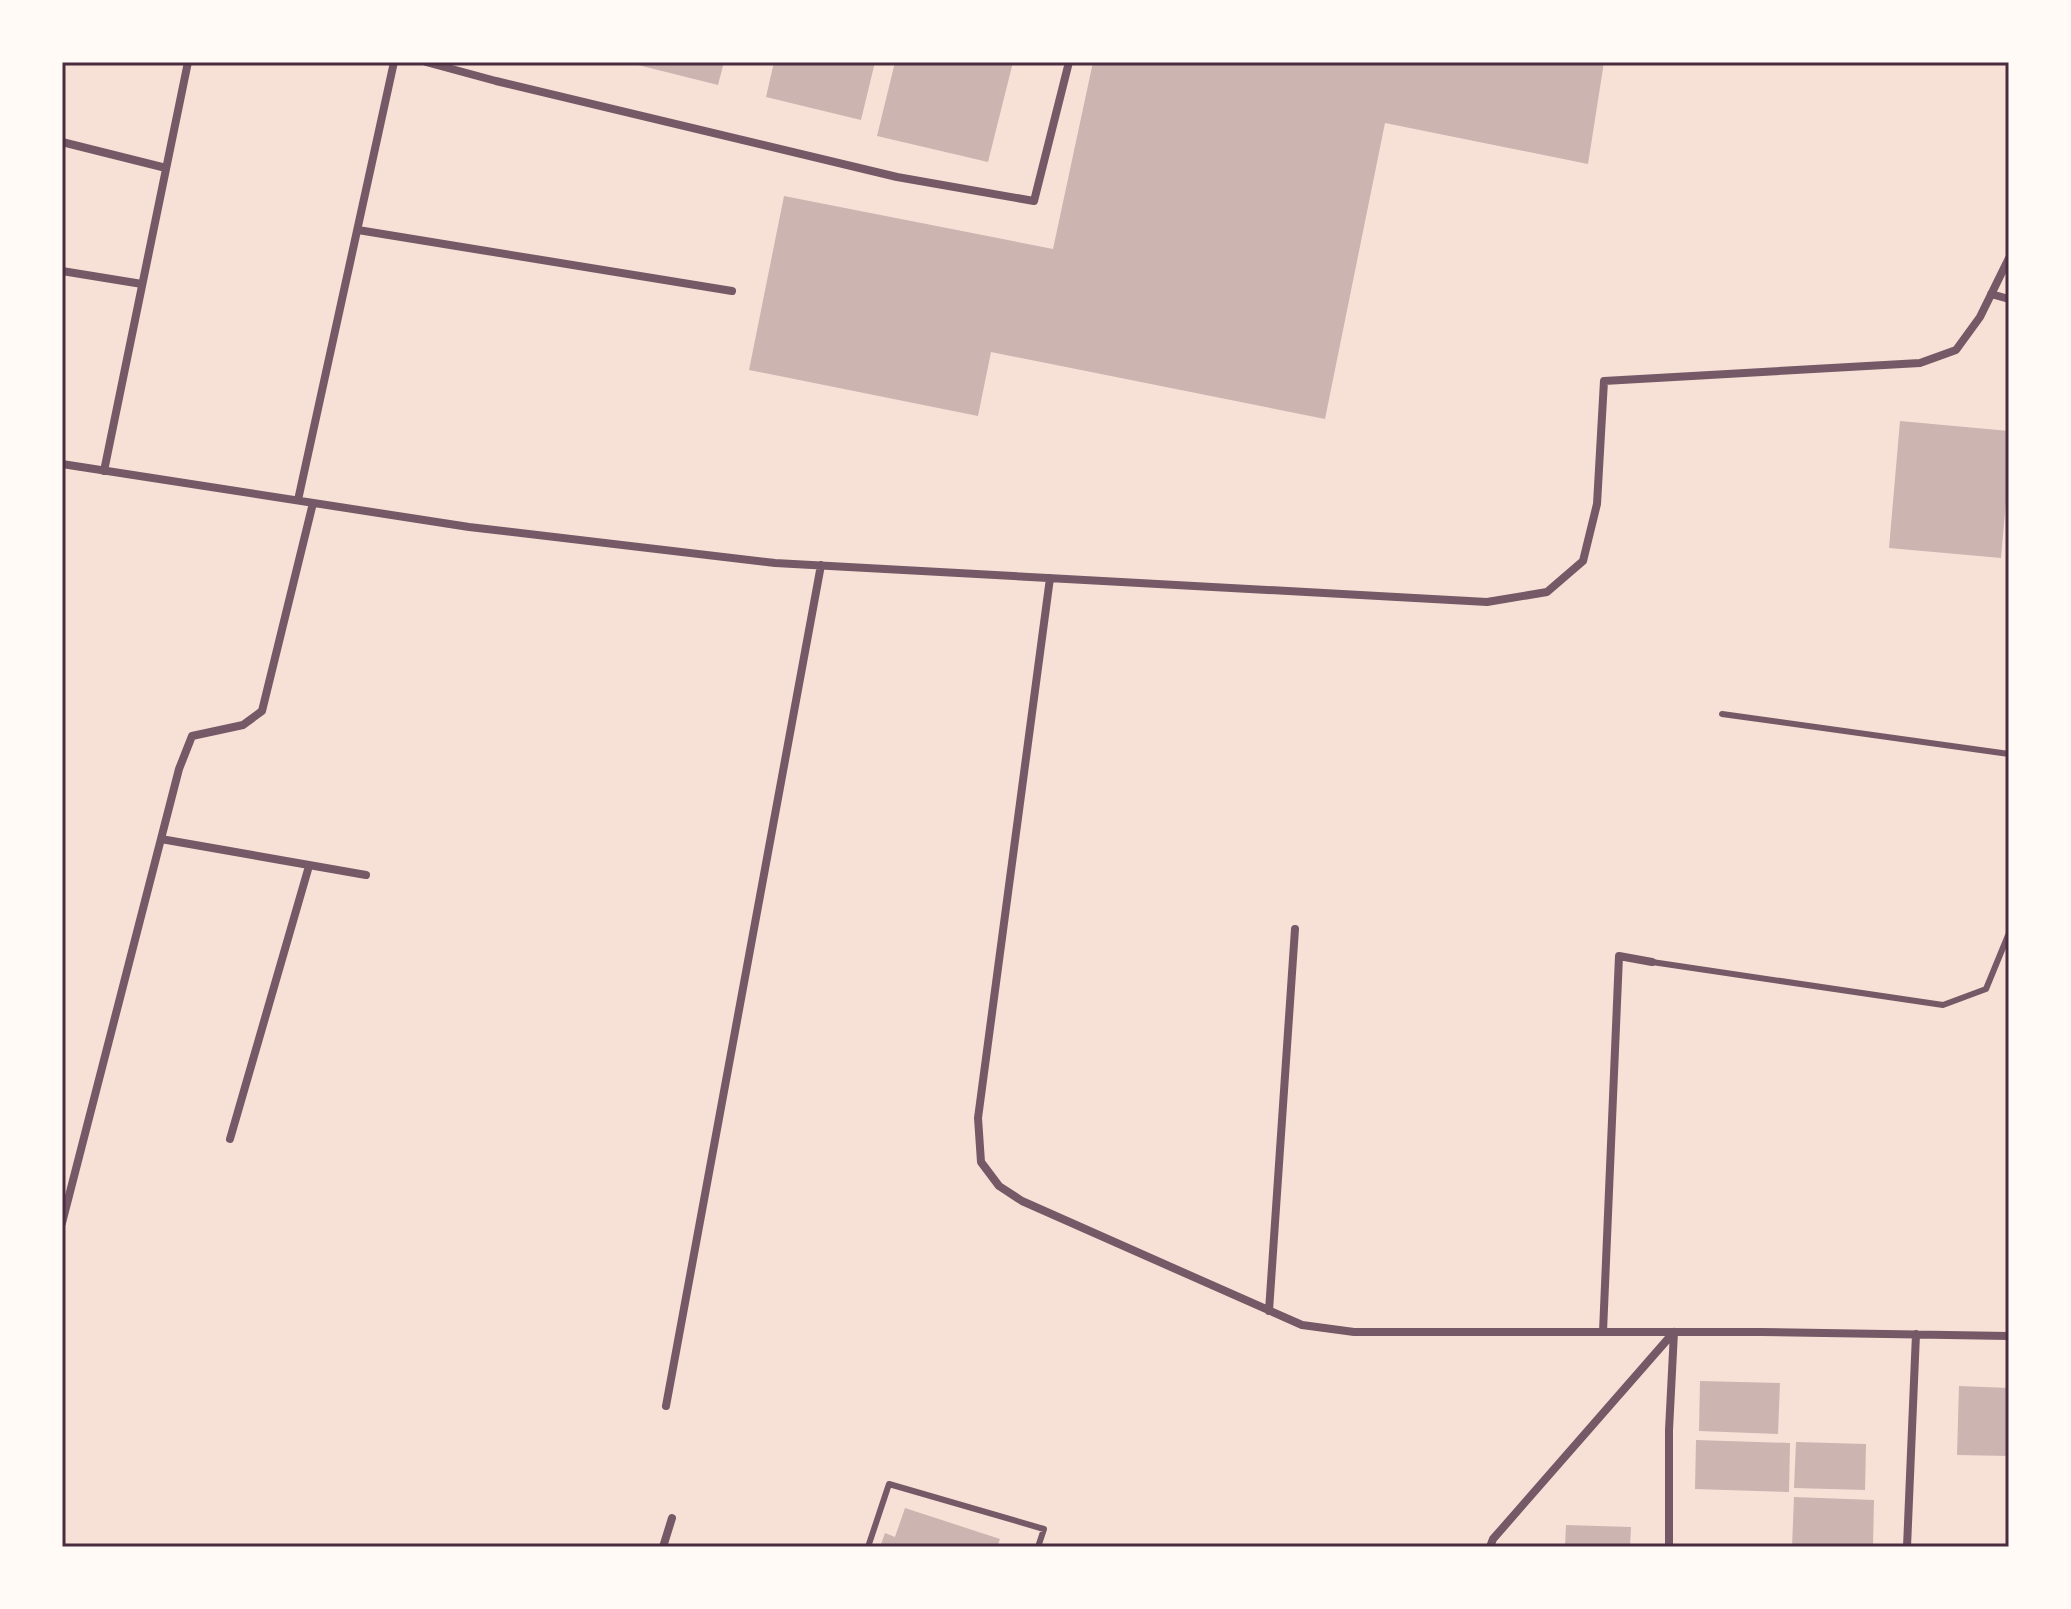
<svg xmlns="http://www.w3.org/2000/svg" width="2071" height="1609" viewBox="0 0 2071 1609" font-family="Montserrat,sans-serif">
  <rect width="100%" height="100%" fill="#f7e1d7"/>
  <path fill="#ccb4b1" d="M626,62H724L718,85Z
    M774,62H875L861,120L766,97Z
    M895,62H1013L988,162L877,136Z
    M1093,62H1604L1588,164L1385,123L1325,419L991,352L978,416L749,370L784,196L1053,249Z
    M1900,421L2009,431V467L2001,558L1889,548Z
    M1700,1381L1780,1383L1778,1434L1699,1431Z
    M1959,1386L2009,1388V1456L1957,1455Z
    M1696,1440L1790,1443L1789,1492L1695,1489Z
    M1796,1442L1866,1444L1865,1490L1794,1488Z
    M1794,1497L1874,1500L1873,1547H1792Z
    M905,1508L1000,1539L997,1547H880L885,1533L895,1537Z
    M1566,1525L1631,1527L1630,1547H1565Z"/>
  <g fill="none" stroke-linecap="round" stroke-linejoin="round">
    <path stroke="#755966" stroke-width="6" d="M1722,714L2009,754
      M1652,962L1943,1005L1986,989L2009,933
      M868,1547L889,1484L1044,1529L1038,1547"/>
    <path stroke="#755966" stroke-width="8" d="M426,62L496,81L897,177L1034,201L1069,62
      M62,142L166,168
      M358,230L732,291
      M62,271L142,284
      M1991,294L2009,299
      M62,464L469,527L775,563L1487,602L1547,592L1583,561L1597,504L1604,381L1920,363L1956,350L1980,317L2009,258
      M104,471L188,62
      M298,500L394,62
      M1050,578L978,1118L981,1162L999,1186L1022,1201L1302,1325L1354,1332H1761L2009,1336
      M161,839L366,875
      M230,1139L309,866
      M62,1223L179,769L192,736L243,725L262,711L313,503
      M1269,1311L1295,929
      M1603,1332L1619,956L1652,962
      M666,1406L821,565
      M663,1547L672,1518
      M1490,1547L1493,1539L1674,1332
      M1669,1547V1430L1674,1332
      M1907,1547L1916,1334"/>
  </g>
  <rect width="2071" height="1609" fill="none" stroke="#fffaf5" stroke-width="128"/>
  <rect x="64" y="64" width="1943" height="1481" fill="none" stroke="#4a2c40" stroke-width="3"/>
</svg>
